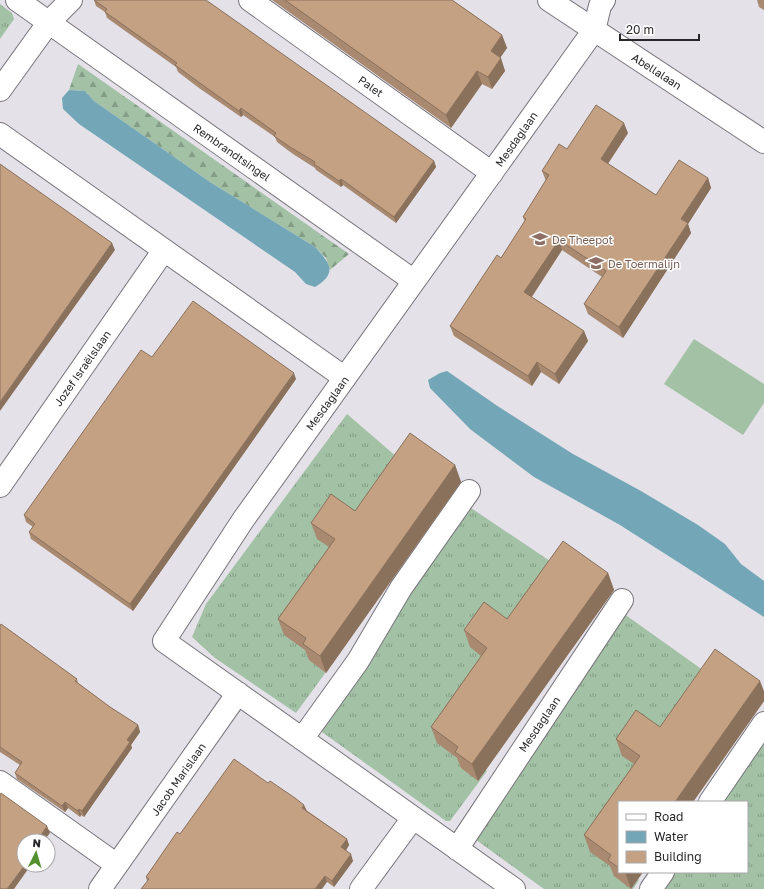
<svg xmlns="http://www.w3.org/2000/svg" width="764" height="889" viewBox="0 0 764 889" font-family="'Golos Text',sans-serif">
  <defs>
    <pattern id="grass-tufts" width="24" height="20" patternUnits="userSpaceOnUse"><rect width="24" height="20" fill="#a2c1a5"/><path d="M3 7l-1-3M5 7V3M7 7l1-3M15 17l-1-3M17 17v-4M19 17l1-3" fill="none" stroke="#849d86"/></pattern>
    <pattern id="forest-firs" width="22" height="20" patternUnits="userSpaceOnUse"><rect width="22" height="20" fill="#a2c1a5"/><path d="M5 1l3.5 6h-7zM16 11l3.5 6h-7z" fill="#849d86"/></pattern>
  </defs>
  <rect width="100%" height="100%" fill="#e4e1e8"/>
  <path fill="url(#grass-tufts)" d="M0,4L12,13L14,19L0,39Z
    M347,414L398,458L334,661L296,713L215,658L192,637L206,604Z
    M471,508L553,563L479,766L487,771L450,821H446L315,727V720Z
    M620,611L707,673L715,661L761,694L619,802V872L631,873L639,880L633,889H544L468,834Z
    M764,743V889H659L671,872H747V802H722Z"/>
  <path fill="url(#forest-firs)" d="M78,64L349,254L330,270L326,258L315,247L210,182L94,101L85,91L69,90Z"/>
  <path fill="#a2c1a5" d="M694,339L764,384V403L743,435L664,384Z"/>
  <path fill="#73a7b7" d="M69,90L85,91L94,101L210,182L315,247C330,263 338,273 315,287L306,284L295,272L79,124L63,109L62,98Z
    M447,371L496,405L573,454L641,491L698,525L725,544L741,564L764,581V617L620,525L534,477L470,429L430,388L428,380L440,373Z"/>
  <g fill="none" stroke-linecap="round" stroke-linejoin="round">
    <defs>
      <path id="street" d="M17,0L414,281
        M250,0L492,173
        M549,0L764,142
        M0,90L49,22L71,0
        M0,134L345,378
        M0,486L164,250
        M302,739L358,661L401,588L469,491
        M0,782L117,865
        M710,802L764,723
        M457,849L622,600
        M100,889L238,693
        M361,889L413,818
        M514,889L164,641L243,520L594,30L600,6L604,0
        M651,889L663,872"/>
    </defs>
    <use href="#street" stroke="#78757c" stroke-width="24"/>
    <use href="#street" stroke="#fff" stroke-width="22"/>
  </g>
  <path fill="#a98a71" d="M94,0L434,161L436,167L396,223L343,185L341,187L316,170L315,168L293,154L277,142L275,137L243,115L241,117L199,88L178,72L176,67L107,18L105,12L96,6Z
    M272,0H452L502,35L507,48L500,57L505,71L492,89L482,84L451,128Z
    M757,0H764V10L759,7Z
    M628,133L608,164L656,195L708,178L711,188L688,224L691,233L623,338L588,314L584,304L602,277L562,250L532,297L584,331L588,341L559,384L541,372L532,386L454,336L450,326L501,258L525,222L523,217L546,181L542,171L567,149Z
    M152,357L296,379L133,611L31,539L29,532L33,527L26,522L24,515Z
    M455,465L461,482L326,673L309,660L305,650L284,635L278,619L329,547L317,539L311,523L355,511Z
    M608,573L614,590L478,781L461,768L457,758L437,743L431,727L481,656L470,647L464,630L507,619Z
    M0,626L77,679L78,683L110,707L138,725L140,732L131,745L132,748L84,817L81,815L80,817L68,808L65,812L17,779L15,773L20,765L0,752Z
    M764,691V701L693,802H619V872H643L631,889L614,876L610,866L590,852L584,835L634,764L622,756L616,739L660,727Z
    M306,810L347,839L349,845L346,850L353,861L334,887L327,882L147,881L146,877L180,834Z"/>
  <path fill="#8a715c" d="M502,35L507,48L496,64L491,51Z
    M501,58L505,71L492,89L488,77Z
    M477,71L482,84L451,128L446,115Z
    M241,108L243,115L241,117L239,111Z
    M624,123L628,133L604,169L601,159Z
    M434,161L436,167L396,223L394,217Z
    M708,178L711,188L688,224L691,233L623,338L619,327L681,219Z
    M341,179L343,185L341,187L339,181Z
    M559,240L562,250L528,302L524,292Z
    M112,243L115,250L0,411V402Z
    M584,331L588,341L559,384L555,374Z
    M537,362L541,372L532,386L528,376Z
    M294,373L296,379L133,611L130,604Z
    M455,465L461,482L326,673L320,656Z
    M608,573L614,590L478,781L472,764Z
    M760,681L764,691V701L693,802H675Z
    M138,725L140,732L131,745L132,748L84,817L82,811L127,740Z
    M65,802L68,808L65,812L62,806Z
    M304,805L307,811L302,808Z
    M79,809L81,815L80,817L78,811Z
    M47,826L50,833L46,838L47,841H42L41,835Z
    M347,839L349,845L344,854L341,847Z
    M351,854L353,861L334,887L332,881Z
    M25,865H31L14,889H7Z
    M625,872H643L631,889Z
    M325,876L327,882L322,889H315Z"/>
  <path fill="#c5a183" stroke="#8a715c" d="M94,0H206L434,161L394,217L341,179L339,181L314,164L315,162L290,147L274,136L276,133L241,108L239,111L197,81L175,65L177,63L105,12L107,9Z
    M285,0H452L502,35L491,51L501,58L488,77L477,71L446,115Z
    M596,105L624,123L601,159L656,195L679,160L708,178L681,219L688,223L619,327L584,304L606,271L559,240L524,292L584,331L555,374L537,362L528,376L450,326L497,255L501,258L526,219L523,217L549,175L542,171L559,144L567,149Z
    M0,164L112,243L0,402Z
    M193,301L294,373L130,604L29,532L35,524L24,515L141,350L152,357Z
    M410,433L455,465L320,656L303,644L306,638L278,619L335,539L311,523L331,494L355,511Z
    M563,541L608,573L472,764L455,752L458,747L431,727L487,648L464,630L484,602L507,619Z
    M1,624L77,679L75,681L110,707L138,725L127,740L130,742L82,811L79,809L78,811L65,802L62,806L15,773L22,762L0,747V626Z
    M715,649L760,681L675,802H619V868L608,860L611,855L584,835L640,756L616,739L636,710L660,727Z
    M234,759L268,783L270,781L295,798L304,805L302,808L347,839L341,847L351,854L332,881L325,876L315,889H141L149,879L146,877L177,832L180,834Z
    M1,793L47,826L41,835L46,838L42,841H24V865H25L7,889H0V795Z"/>
  <defs>
    <symbol id="school-bare" viewBox="-9 -9 18 18"><path d="M0-5L7-2L0 1L-7-2ZM-4 1L0 2.5L4 1V4Q0 6-4 4Z" fill="#8d6e63" stroke="#fff" stroke-width="2.5" paint-order="stroke"/></symbol>
  </defs>
  <g fill-rule="evenodd">
    <use href="#school-bare" x="529" y="228" width="22" height="22"/>
    <use href="#school-bare" x="585" y="252" width="22" height="22"/>
  </g>
  <g text-anchor="middle" dominant-baseline="central" stroke-width="3" stroke-linejoin="round" paint-order="stroke">
    <g font-size="11" fill="#272629" stroke="#fff">
      <text transform="translate(657 71) rotate(33)">Abellalaan</text>
      <text transform="translate(371 86) rotate(35)">Palet</text>
      <text transform="translate(516 139) rotate(-55)">Mesdaglaan</text>
      <text transform="translate(232 152) rotate(35)">Rembrandtsingel</text>
      <text transform="translate(82 368) rotate(-55)">Jozef Israëlslaan</text>
      <text transform="translate(327 403) rotate(-54)">Mesdaglaan</text>
      <text transform="translate(539 724) rotate(-56)">Mesdaglaan</text>
      <text transform="translate(178 779) rotate(-55)">Jacob Marislaan</text>
    </g>
    <g font-size="11" fill="#785e54" stroke="#fff" text-anchor="start">
      <text x="552" y="239">De Theepot</text>
      <text x="608" y="263">De Toermalijn</text>
    </g>
  </g>
  <rect x="618" y="801" width="130" height="72" fill="#ffffff" stroke="#a9a8a9"/>
  <rect x="626" y="814" width="20" height="6" fill="#ffffff" stroke="#a9a8a9"/>
  <text x="654" y="821" font-size="12" fill="#272629">Road</text>
  <rect x="626" y="831" width="20" height="12" fill="#73a7b7" stroke="#a9a8a9"/>
  <text x="654" y="841" font-size="12" fill="#272629">Water</text>
  <rect x="626" y="851" width="20" height="12" fill="#c5a183" stroke="#a9a8a9"/>
  <text x="654" y="861" font-size="12" fill="#272629">Building</text>
  <g transform="translate(36 853) rotate(5)"><circle r="19" fill="#ffffff" stroke="#a9a8a9"/>
  <path d="M0-3L7 15L0 10L-7 15Z" fill="#53902f"/>
  <text y="-6" font-size="11" font-weight="bold" text-anchor="middle" fill="#272629">N</text>
  </g>
  <path d="M620 34v6h79v-6" fill="none" stroke="#272629" stroke-width="2"/>
  <text x="626" y="34" font-size="12" fill="#272629" stroke="#ffffff" stroke-width="3" paint-order="stroke">20 m</text>
</svg>
